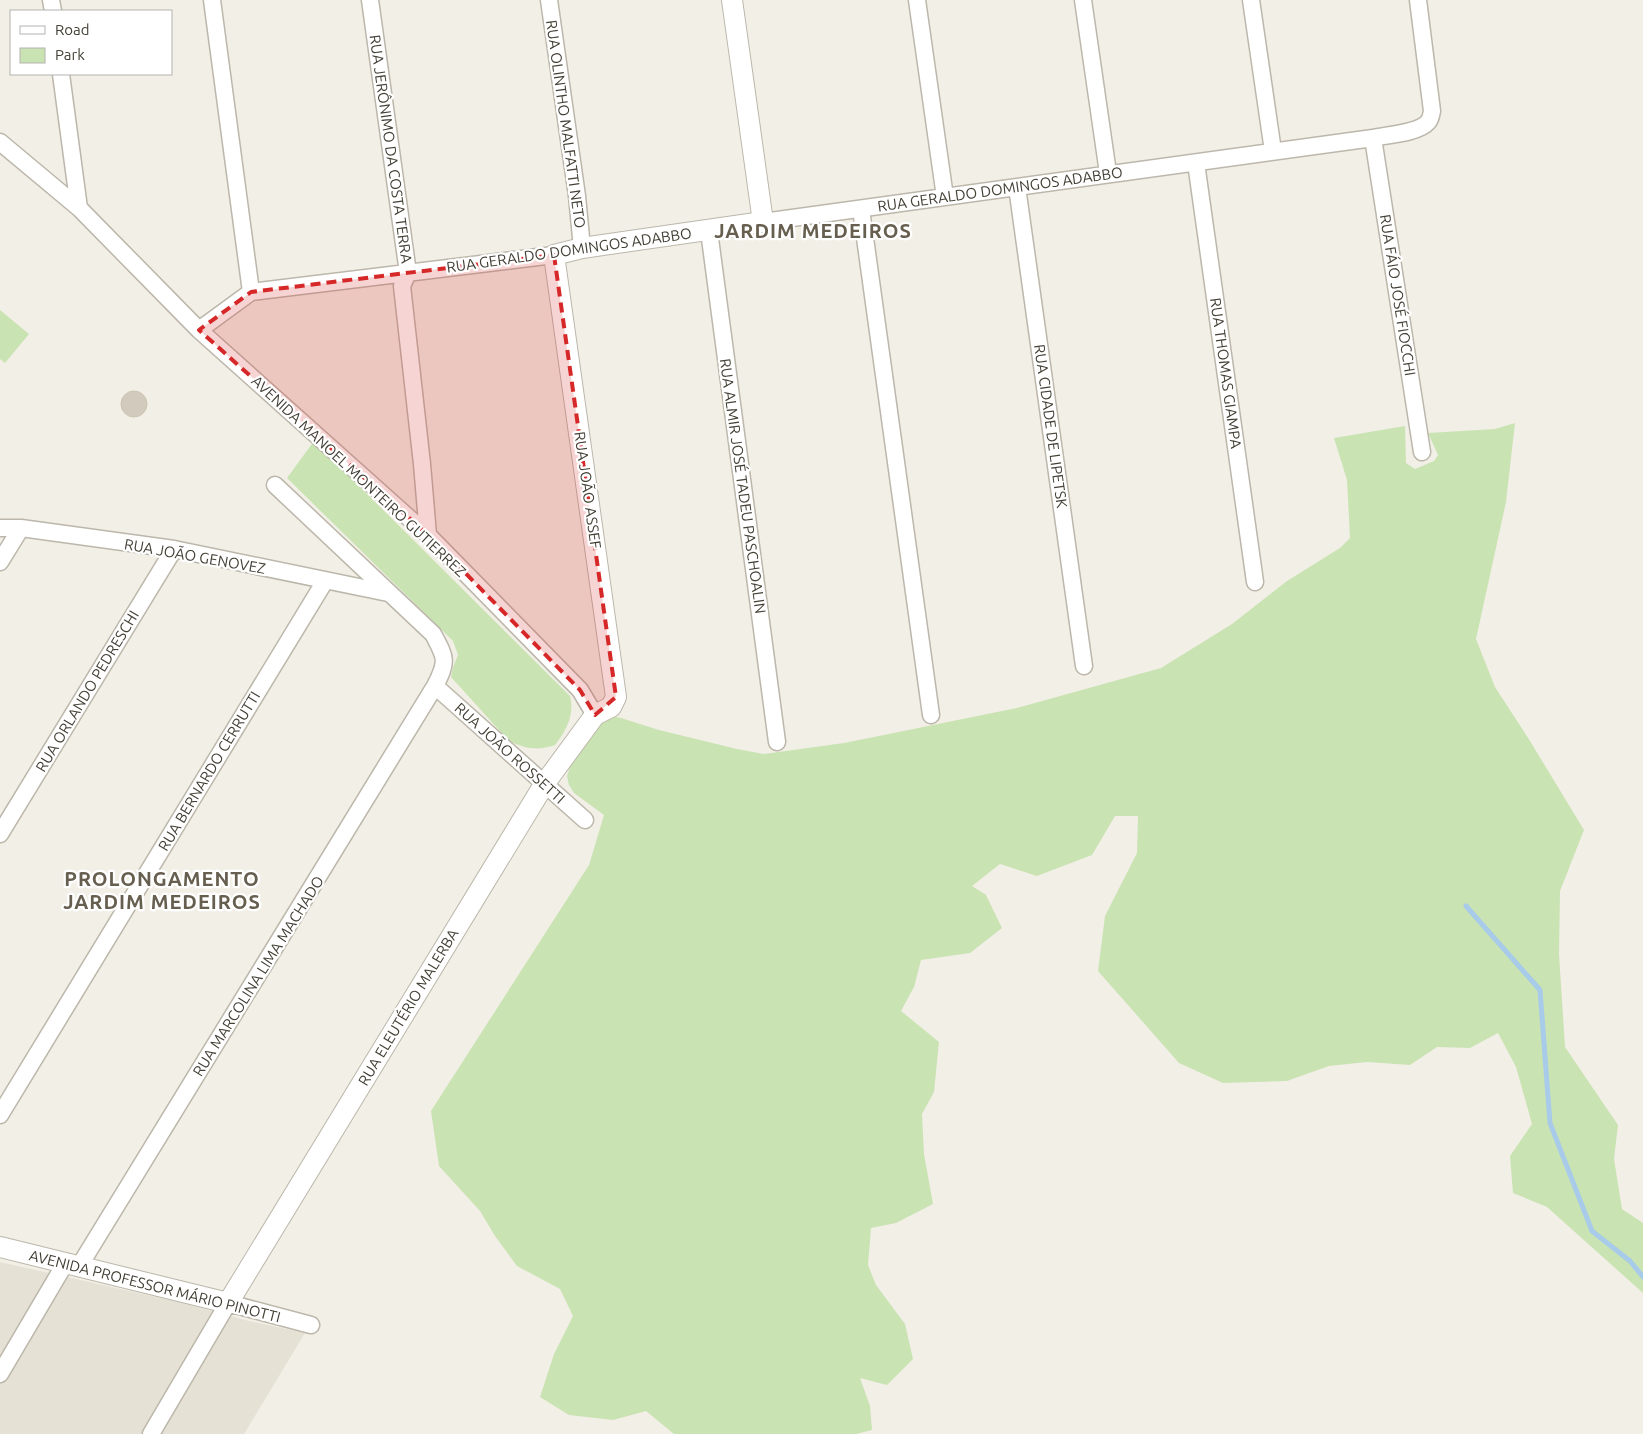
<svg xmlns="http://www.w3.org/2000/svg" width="1643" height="1434" viewBox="0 0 1643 1434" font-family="Ubuntu,sans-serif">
  <rect width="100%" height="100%" fill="#f2efe7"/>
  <path fill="#e5e1d5" d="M0,1262L174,1301L249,1321L305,1333L244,1434H0Z"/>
  <path fill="#cae3b3" d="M0,310L29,334L5,363L0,359Z
    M1515,423L1506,502L1476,639L1495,687L1530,741L1584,830L1560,891L1559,954L1565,1047L1618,1125L1614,1159L1622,1209L1643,1223V1293L1547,1207L1513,1193L1510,1156L1532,1124L1516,1067L1498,1033L1470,1048L1437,1047L1410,1065L1367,1062L1329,1066L1287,1081L1223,1083L1179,1063L1098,971L1105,916L1137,853L1138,816H1115L1092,855L1037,876L1000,864L972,886L986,895L1002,928L970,953L921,960L914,987L901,1011L939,1042L934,1092L922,1114L924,1154L933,1204L896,1223L871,1228L868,1265L876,1285L905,1324L913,1359L887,1385L860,1378L870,1406L872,1430L856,1434H674L646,1411L613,1420L569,1415L540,1397L554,1354L573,1316L560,1289L517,1266L495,1236L480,1211L439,1166L431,1111L589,865L604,815L574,793L569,785L567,776L572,761L600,722L612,716L621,718L659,730L737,749L764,754L844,743L1017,708L1161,668L1232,624L1287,581L1340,548L1350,538L1347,480L1334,438L1405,426L1406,463L1415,469L1434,461L1438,455L1428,433L1495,429Z
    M314,441L570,696C575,714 566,731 555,745C538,751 524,749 508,740L451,677L453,667L458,655L453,641L287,478Z"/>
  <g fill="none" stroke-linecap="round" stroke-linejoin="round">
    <path stroke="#a8cbe9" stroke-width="5" d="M1466,906L1540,990L1550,1123L1592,1231L1630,1261L1643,1277"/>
  </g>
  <path fill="#d2cbbd" stroke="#ccc3b1" d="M121 404a13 13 0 1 1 26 0a13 13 0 1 1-26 0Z"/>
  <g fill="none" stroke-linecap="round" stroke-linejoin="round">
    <defs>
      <path id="minor" d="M51,0L53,11
        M212,0L251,292
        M370,0L408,273L402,286L422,464L428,535
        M549,0L577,196L582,248
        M917,0L945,197
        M1083,0L1108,173
        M1251,0L1273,151
        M61,74L79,208
        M1373,138L1422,452
        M0,142L79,208L199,330L428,535L580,690L595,715
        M1196,163L1255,582
        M1017,187L1084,666
        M861,209L931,715
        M763,222L1373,138C1387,135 1419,133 1428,122C1431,119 1431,115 1432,111L1418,0
        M709,231L777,742
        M199,330L251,292L554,255
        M0,528H21L174,549L388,593
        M0,562L21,528
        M435,686L585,820
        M0,834L174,549
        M0,1115L325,581
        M80,1265L435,686C448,661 446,658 433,634L275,485
        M0,1374L66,1262
        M151,1434L228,1303L311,1325"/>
      <path id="tertiary" d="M0,1247L228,1303L545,783L595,715L611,707L616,697L554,255L582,248L763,222L732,0"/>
    </defs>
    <use href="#minor" stroke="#bcb7aa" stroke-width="19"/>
    <use href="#tertiary" stroke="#bcb7aa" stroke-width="22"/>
    <use href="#minor" stroke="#fff" stroke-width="16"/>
    <use href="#tertiary" stroke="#fff" stroke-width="20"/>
  </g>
  <path fill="#d62828" fill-opacity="0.2" stroke="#d62828" stroke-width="4" stroke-dasharray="10 6" stroke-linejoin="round" d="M554,255L616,697L595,715L580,690L428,535L199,330L251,292Z"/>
  <g text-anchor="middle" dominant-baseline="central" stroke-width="4.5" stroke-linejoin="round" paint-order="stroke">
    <g font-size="15" fill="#444036" stroke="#fff">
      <text transform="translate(566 124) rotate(82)">RUA OLINTHO MALFATTI NETO</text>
      <text transform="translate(391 149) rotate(82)">RUA JERÔNIMO DA COSTA TERRA</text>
      <text transform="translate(1000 189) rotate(-8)">RUA GERALDO DOMINGOS ADABBO</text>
      <text transform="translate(569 250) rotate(-8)">RUA GERALDO DOMINGOS ADABBO</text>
      <text transform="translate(1398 295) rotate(81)">RUA FÁIO JOSÉ FIOCCHI</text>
      <text transform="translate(1226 373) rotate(82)">RUA THOMAS GIAMPA</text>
      <text transform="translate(1051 426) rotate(82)">RUA CIDADE DE LIPETSK</text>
      <text transform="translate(359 476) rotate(43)">AVENIDA MANOEL MONTEIRO GUTIERREZ</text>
      <text transform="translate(743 486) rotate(82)">RUA ALMIR JOSÉ TADEU PASCHOALIN</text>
      <text transform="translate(588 490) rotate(82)">RUA JOÃO ASSEF</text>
      <text transform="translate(195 556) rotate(10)">RUA JOÃO GENOVEZ</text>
      <text transform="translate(87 691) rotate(-59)">RUA ORLANDO PEDRESCHI</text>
      <text transform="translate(510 753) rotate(42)">RUA JOÃO ROSSETTI</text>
      <text transform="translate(209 771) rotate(-59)">RUA BERNARDO CERRUTTI</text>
      <text transform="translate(258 976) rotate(-58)">RUA MARCOLINA LIMA MACHADO</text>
      <text transform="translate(408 1007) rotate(-59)">RUA ELEUTÉRIO MALERBA</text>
      <text transform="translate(155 1286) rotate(14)">AVENIDA PROFESSOR MÁRIO PINOTTI</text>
    </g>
    <g font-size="20" font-weight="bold" letter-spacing="1" fill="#665e4f" stroke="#fff">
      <text x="813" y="230">JARDIM MEDEIROS</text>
      <text x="162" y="878">PROLONGAMENTO<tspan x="162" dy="23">JARDIM MEDEIROS</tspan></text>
    </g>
  </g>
  <rect x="10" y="10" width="162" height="65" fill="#ffffff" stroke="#b4b3af"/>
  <rect x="20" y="26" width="25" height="8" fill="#ffffff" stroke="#b4b3af"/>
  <text x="55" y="35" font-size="15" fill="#444036">Road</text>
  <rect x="20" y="48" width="25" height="15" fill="#cae3b3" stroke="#b4b3af"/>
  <text x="55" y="60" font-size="15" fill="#444036">Park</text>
</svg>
